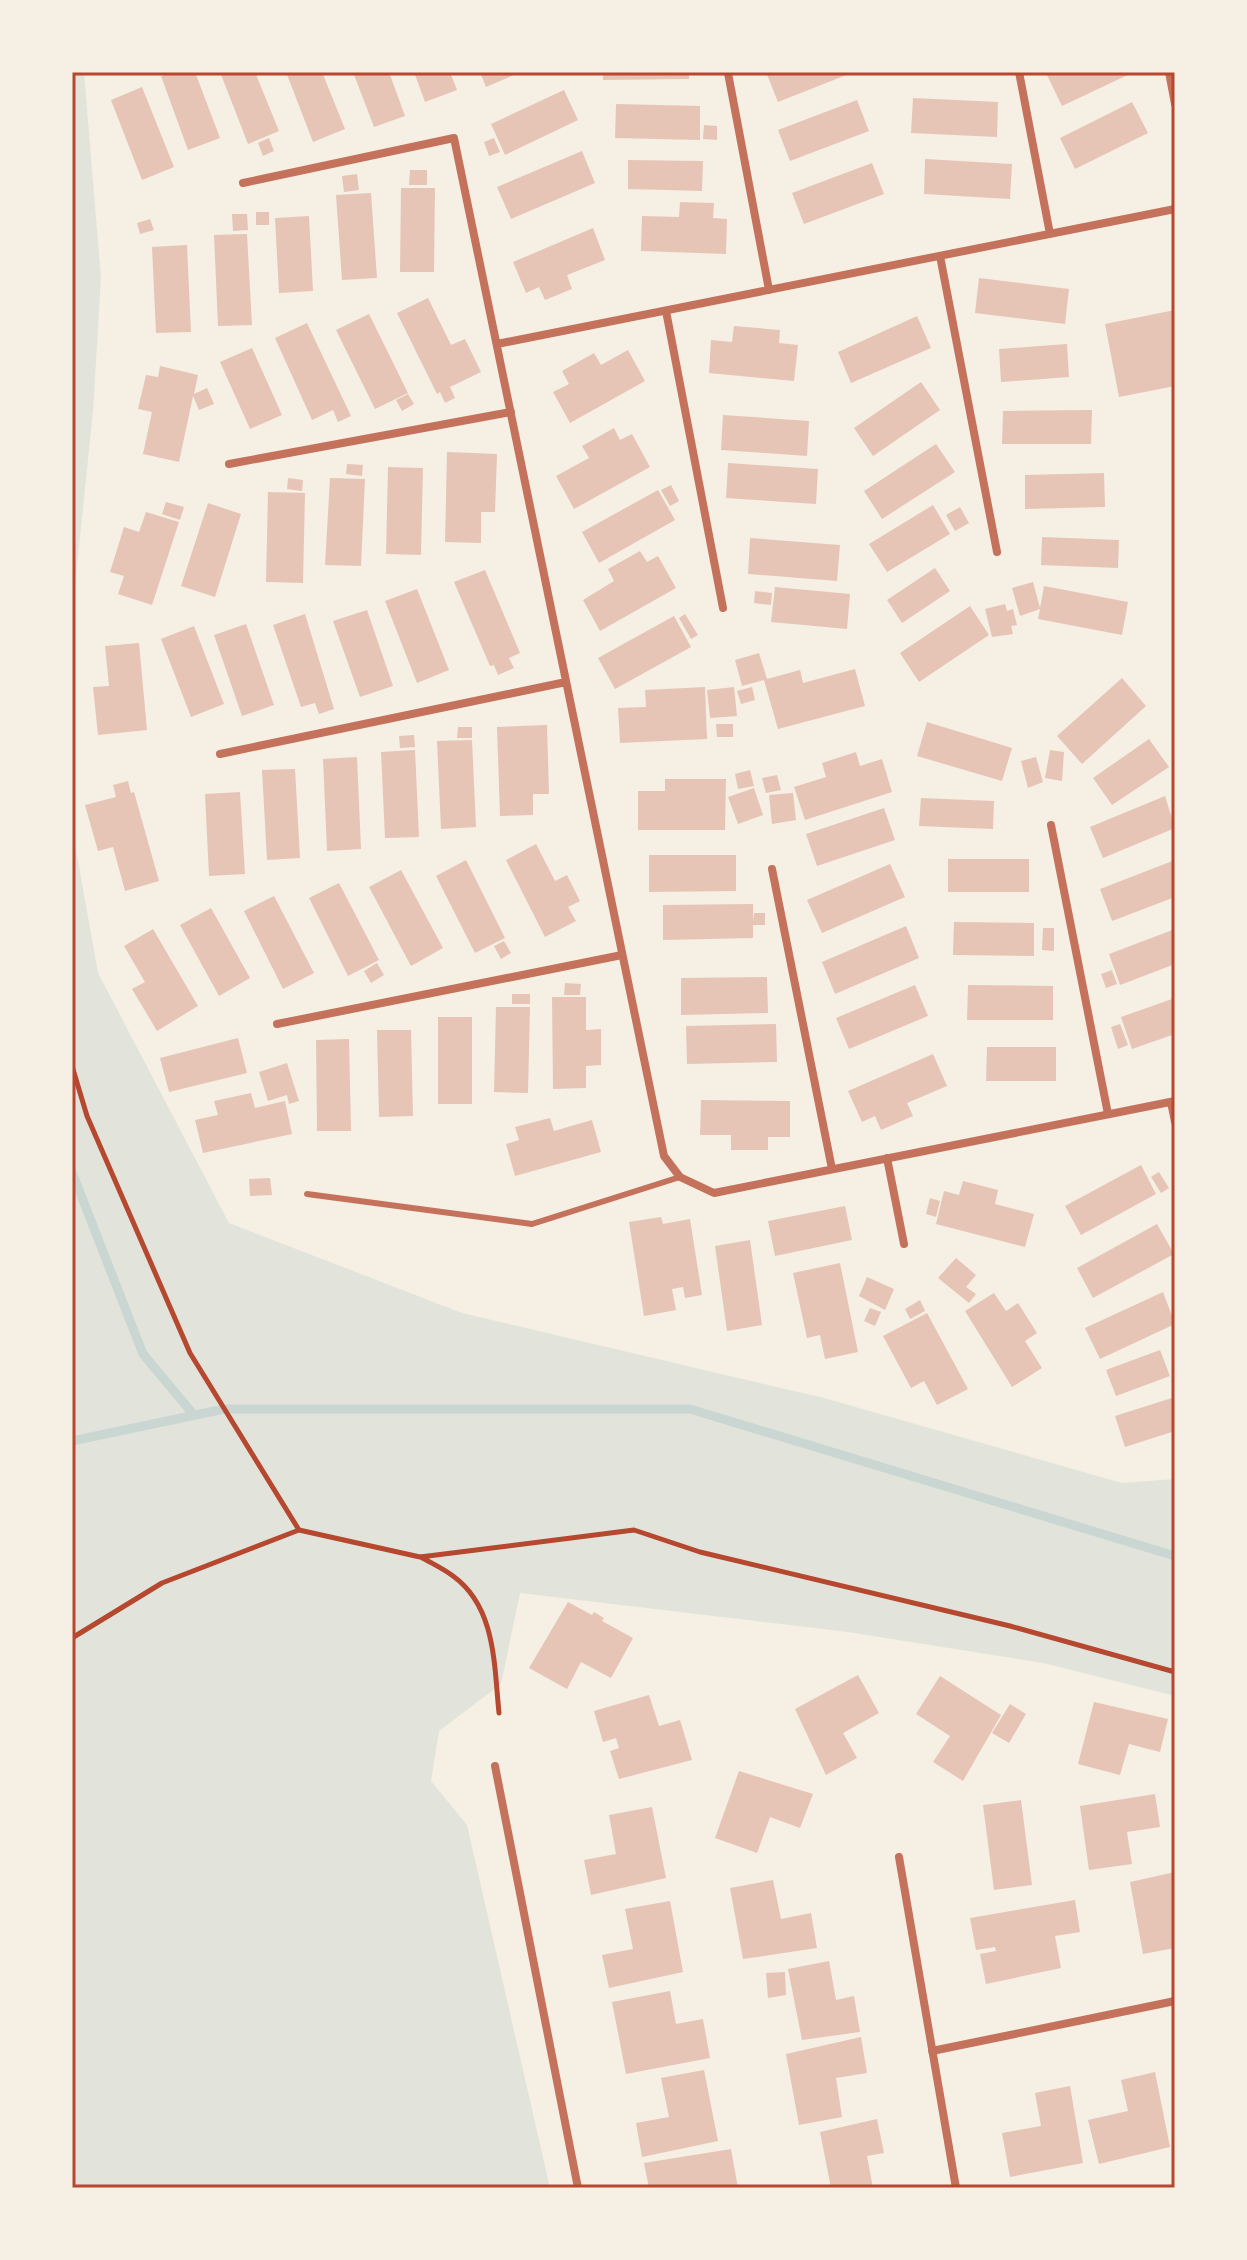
<svg xmlns="http://www.w3.org/2000/svg" width="1247" height="2260" viewBox="0 0 1247 2260" font-family="'Exo 2',sans-serif">
  <rect width="100%" height="100%" fill="#f6efe4"/>
  <path fill="#e2e4dc" d="M72,72H84L101,278L93,411L72,614Z
    M72,827L98,973L229,1223L462,1313L824,1398L1122,1483L1175,1479V1696L1043,1663L848,1632L520,1593L501,1684L439,1731L431,1781L467,1825L550,2188H72Z"/>
  <g fill="none" stroke-linecap="round" stroke-linejoin="round">
    <path stroke="#c9d6d2" stroke-width="9" d="M72,1172L143,1354L193,1414
      M72,1441L224,1409H690L1175,1556"/>
  </g>
  <path fill="#e6c5b7" d="M170,72H195L220,138L188,150L161,76Z
    M220,72H255L279,131L248,144Z
    M286,72H322L345,129L313,142Z
    M353,72H389L405,116L374,127Z
    M414,72H450L457,90L425,102Z
    M480,72H521L486,87Z
    M603,72H689V79L603,80Z
    M766,72H854L778,102Z
    M1053,72H1134L1062,106L1047,75Z
    M142,87L174,167L142,180L111,100Z
    M564,90L578,120L505,155L491,124Z
    M913,98L998,102L997,137L911,133Z
    M857,100L869,131L790,161L778,130Z
    M1132,102L1148,133L1075,169L1060,138Z
    M616,104L700,106V140L615,138Z
    M704,125L717,126V140L703,139Z
    M269,138L274,151L263,156L258,143Z
    M494,138L500,152L489,156L484,142Z
    M582,151L595,183L511,219L497,187Z
    M925,159L1012,164L1010,199L924,194Z
    M628,160L703,161L702,191L628,189Z
    M872,163L884,194L804,224L792,193Z
    M410,170H427V185H409Z
    M357,174L359,190L344,192L342,176Z
    M401,188H435L434,272H400Z
    M371,193L377,278L342,280L336,195Z
    M680,202L714,203L713,218L727,219L726,254L641,251L642,216L679,217Z
    M256,212H269V225H256Z
    M232,214H247L248,230L233,231Z
    M309,216L313,291L279,293L275,218Z
    M150,219L154,230L140,234L137,223Z
    M593,228L605,260L567,275L572,289L545,300L539,287L526,293L513,262Z
    M247,234L252,325L218,326L214,235Z
    M187,245L191,332L156,333L152,247Z
    M979,278L1069,289L1065,324L975,313Z
    M428,298L451,345L465,339L481,372L450,387L455,398L445,403L440,392L437,394L397,313Z
    M1175,310V386L1119,397L1105,324Z
    M369,314L408,393L375,409L336,330Z
    M917,316L931,348L851,383L838,352Z
    M307,323L351,416L338,422L333,410L312,420L275,338Z
    M734,326L780,330L779,343L798,345L794,381L709,373L711,340L732,342Z
    M1067,344L1069,377L1001,382L999,349Z
    M252,348L282,415L250,429L220,362Z
    M628,350L645,381L570,423L553,392L569,384L562,371L594,353L601,365Z
    M160,366L198,375L194,394L207,388L214,404L199,410L193,396L179,462L143,454L152,412L138,409L146,375L158,377Z
    M921,382L940,410L873,456L854,428Z
    M408,394L414,404L402,411L396,400Z
    M1092,410L1091,444H1002L1003,411Z
    M723,415L809,421L807,456L721,450Z
    M614,428L620,440L632,434L650,467L574,509L556,476L589,458L582,446Z
    M936,444L955,472L882,519L864,491Z
    M447,452L497,454L495,512H481V543L445,542Z
    M728,463L818,469L816,504L726,498Z
    M347,464L363,465L362,476L346,474Z
    M388,467L423,468L421,555L386,554Z
    M1104,473L1105,507L1025,509V475Z
    M288,478L303,480L302,491L287,489Z
    M330,478L365,479L361,566L325,565Z
    M671,485L679,501L670,506L661,490Z
    M658,490L675,520L599,563L582,532Z
    M268,492L305,493L303,583L266,582Z
    M166,502L184,507L180,520L162,514Z
    M208,503L241,514L215,597L181,586Z
    M933,505L950,534L887,572L869,544Z
    M960,507L969,523L955,531L946,515Z
    M146,512L179,522L152,605L118,594L124,576L110,572L124,527L139,532Z
    M1042,537L1119,540L1118,568L1041,565Z
    M750,538L840,545L837,581L748,574Z
    M640,551L647,562L658,556L676,588L600,631L583,600L614,581L608,569Z
    M935,568L950,591L902,623L887,600Z
    M485,570L520,653L509,658L514,668L498,675L494,665L490,666L454,582Z
    M1033,582L1040,608L1044,586L1128,602L1122,635L1038,619L1040,609L1020,616L1012,588Z
    M775,587L850,594L847,629L771,622Z
    M417,589L449,670L417,683L385,601Z
    M755,591L772,593L771,605L754,603Z
    M1005,604L1007,611L1013,609L1017,625L1011,626L1013,634L992,637L985,609Z
    M970,606L989,635L919,682L900,653Z
    M367,610L393,686L360,697L333,621Z
    M305,614L334,709L319,714L315,703L301,707L273,625Z
    M685,614L698,635L691,639L679,618Z
    M674,616L691,647L615,689L598,658Z
    M246,624L274,705L242,716L214,635Z
    M194,626L224,704L191,717L161,639Z
    M139,643L147,730L98,735L93,687L109,686L105,646Z
    M759,653L767,679L800,670L803,683L855,669L865,706L778,729L764,680L742,686L735,660Z
    M1122,678L1146,706L1082,764L1057,736Z
    M705,687L707,739L620,743L618,708L646,707L645,690Z
    M734,687L737,716L710,718L707,690Z
    M752,687L755,700L741,704L737,691Z
    M927,722L1012,748L1002,781L917,756Z
    M716,724H733V737H717Z
    M547,725L549,794H533V815L500,816L497,727Z
    M458,727H472V738H457Z
    M414,735L415,747L400,748L399,736Z
    M1149,739L1169,767L1112,805L1093,778Z
    M472,740L476,827L441,829L437,741Z
    M415,750L419,837L385,838L381,752Z
    M1050,750L1064,752L1062,781L1045,778Z
    M856,752L860,766L882,759L892,792L805,820L794,787L826,777L822,763Z
    M357,757L361,849L327,851L323,759Z
    M1036,757L1043,782L1028,788L1021,761Z
    M295,769L300,858L267,860L262,770Z
    M750,770L754,786L738,789L735,774Z
    M777,775L781,790L766,793L762,778Z
    M665,779H726L725,830H638V791H665Z
    M128,781L131,793L134,792L159,881L125,891L113,847L98,851L85,805L116,797L113,785Z
    M754,788L763,815L738,824L728,797Z
    M240,792L245,874L209,876L205,794Z
    M793,793L796,820L772,824L769,795Z
    M1165,796L1175,828L1103,858L1090,827Z
    M921,798L994,801L993,829L919,826Z
    M884,808L895,840L817,866L806,834Z
    M536,844L555,881L567,875L580,901L568,907L576,921L545,937L506,860Z
    M649,855H736V891L649,892Z
    M948,859H1029V892H948Z
    M466,860L505,938L475,953L436,876Z
    M1175,860V897L1112,921L1100,889Z
    M890,864L905,897L822,933L807,900Z
    M401,870L443,948L411,966L369,887Z
    M339,883L379,960L348,976L309,898Z
    M274,896L314,973L283,989L244,911Z
    M753,904V921L754,913H765V925H753V938L663,940V905Z
    M211,908L250,978L219,996L180,925Z
    M954,922L1034,923V956L953,955Z
    M906,926L919,958L835,994L822,962Z
    M1043,928H1054V951L1042,950Z
    M153,929L198,1006L157,1031L132,989L145,982L124,946Z
    M1175,929V964L1120,985L1109,954Z
    M504,941L511,953L501,959L494,946Z
    M377,963L384,975L371,983L364,971Z
    M1112,970L1117,984L1106,988L1101,974Z
    M767,977L768,1013L681,1015V978Z
    M565,983L581,984L580,995H564Z
    M915,985L928,1016L849,1049L836,1018Z
    M968,985L1053,986V1020H967Z
    M512,994H530V1004H512Z
    M552,997H586V1030L601,1029V1065L586,1066V1088L553,1089Z
    M1175,998V1034L1132,1049L1121,1017Z
    M496,1007H530L528,1093L494,1092Z
    M438,1017H472V1104H438Z
    M776,1024L777,1062L687,1064L686,1026Z
    M1120,1024L1128,1045L1118,1049L1111,1027Z
    M377,1030H411L413,1116L379,1117Z
    M238,1038L247,1073L169,1092L160,1058Z
    M349,1039L351,1131H317L316,1040Z
    M987,1047H1056V1081H986Z
    M933,1054L947,1086L907,1103L913,1116L881,1130L875,1116L862,1122L848,1091Z
    M287,1063L299,1101L289,1104L287,1095L268,1101L259,1072Z
    M251,1093L255,1108L285,1101L292,1134L203,1153L195,1120L218,1115L214,1101Z
    M701,1100L790,1101V1137H768V1150H731V1135H700Z
    M550,1118L554,1131L592,1120L601,1152L515,1176L506,1144L519,1140L515,1127Z
    M1141,1165L1156,1194L1081,1235L1065,1206Z
    M1159,1172L1169,1188L1161,1193L1151,1177Z
    M270,1178L272,1195L250,1196L249,1179Z
    M963,1181L998,1190L995,1204L1034,1214L1025,1247L936,1224L944,1191L959,1195Z
    M930,1198L940,1201L936,1217L926,1214Z
    M845,1206L852,1240L775,1256L768,1221Z
    M661,1217L663,1224L690,1219L702,1295L685,1298L683,1287L672,1289L676,1310L644,1316L629,1222Z
    M1157,1224L1174,1254L1093,1298L1077,1268Z
    M750,1240L762,1325L727,1331L715,1246Z
    M956,1258L976,1275L966,1287L976,1294L969,1303L938,1278Z
    M840,1263L858,1352L825,1359L820,1335L807,1338L793,1273Z
    M867,1277L894,1289L885,1310L859,1296Z
    M1163,1292L1175,1324L1100,1359L1085,1328Z
    M994,1293L1006,1311L1018,1303L1037,1333L1025,1341L1042,1368L1012,1387L965,1311Z
    M920,1300L925,1311L910,1319L905,1309Z
    M870,1308L881,1312L875,1326L864,1321Z
    M927,1313L968,1389L937,1405L924,1381L911,1388L883,1336Z
    M1160,1350L1170,1376L1116,1396L1106,1370Z
    M1175,1397V1431L1125,1447L1115,1416Z
    M568,1602L592,1615L594,1612L604,1618L602,1621L633,1638L611,1678L581,1662L567,1689L529,1668Z
    M858,1675L879,1713L843,1733L857,1758L826,1775L795,1709Z
    M940,1676L1001,1715L963,1781L933,1762L950,1736L916,1714Z
    M649,1695L659,1726L680,1720L692,1760L619,1779L610,1751L619,1748L616,1738L603,1742L594,1711Z
    M1094,1702L1168,1719L1160,1752L1129,1744L1120,1775L1078,1764Z
    M1010,1704L1026,1714L1009,1743L992,1733Z
    M739,1771L813,1794L800,1828L770,1817L757,1853L715,1838Z
    M1155,1794L1160,1827L1127,1832L1132,1864L1089,1870L1080,1806Z
    M1021,1800L1032,1885L994,1890L983,1805Z
    M652,1807L666,1878L591,1895L584,1860L616,1854L609,1815Z
    M1175,1872V1948L1143,1954L1130,1882Z
    M773,1880L781,1919L811,1913L817,1948L743,1959L730,1888Z
    M1075,1900L1080,1932L1055,1936L1061,1968L986,1984L980,1954L996,1951L995,1947L976,1950L970,1918Z
    M670,1901L683,1972L609,1988L602,1955L633,1949L625,1909Z
    M829,1961L836,2000L854,1996L860,2032L802,2040L788,1969Z
    M785,1972L786,1995L768,1998L766,1973Z
    M670,1991L676,2024L703,2019L710,2058L626,2074L612,2002Z
    M861,2037L867,2073L836,2078L842,2117L799,2125L786,2054Z
    M704,2070L718,2141L642,2157L636,2123L669,2117L661,2078Z
    M1155,2072L1170,2147L1099,2164L1088,2120L1128,2111L1121,2080Z
    M1070,2086L1083,2163L1010,2177L1002,2133L1041,2126L1035,2093Z
    M877,2119L884,2153L867,2156L873,2188H831L820,2132Z
    M731,2149L738,2188H649L644,2163Z"/>
  <g fill="none" stroke-linecap="round" stroke-linejoin="round">
    <path stroke="#b5482f" stroke-width="5" d="M72,1066L87,1116L190,1353L299,1530
      M421,1557C431,1563 444,1569 453,1576C496,1607 494,1665 499,1713
      M72,1638L162,1583L299,1530L420,1557L634,1530L700,1552L1010,1626L1175,1672"/>
    <path stroke="#c5725c" stroke-width="6" d="M307,1194L532,1224L680,1177"/>
    <path stroke="#c5725c" stroke-width="8" d="M1019,72L1050,234
      M1169,72L1175,104
      M728,73L769,290
      M243,183L454,138L664,1156L680,1177L714,1193L1175,1101
      M940,256L997,552
      M666,311L723,608
      M497,344L1175,209
      M229,464L511,412
      M220,754L566,682
      M1051,825L1108,1114
      M772,869L832,1169
      M277,1024L622,955
      M1171,1102L1175,1122
      M887,1158L904,1244
      M495,1766L578,2188
      M899,1857L956,2188
      M932,2051L1175,2001"/>
  </g>
  <rect width="1247" height="2260" fill="none" stroke="#f6efe4" stroke-width="148"/>
  <rect x="74" y="74" width="1099" height="2112" fill="none" stroke="#b5482f" stroke-width="3"/>
</svg>
